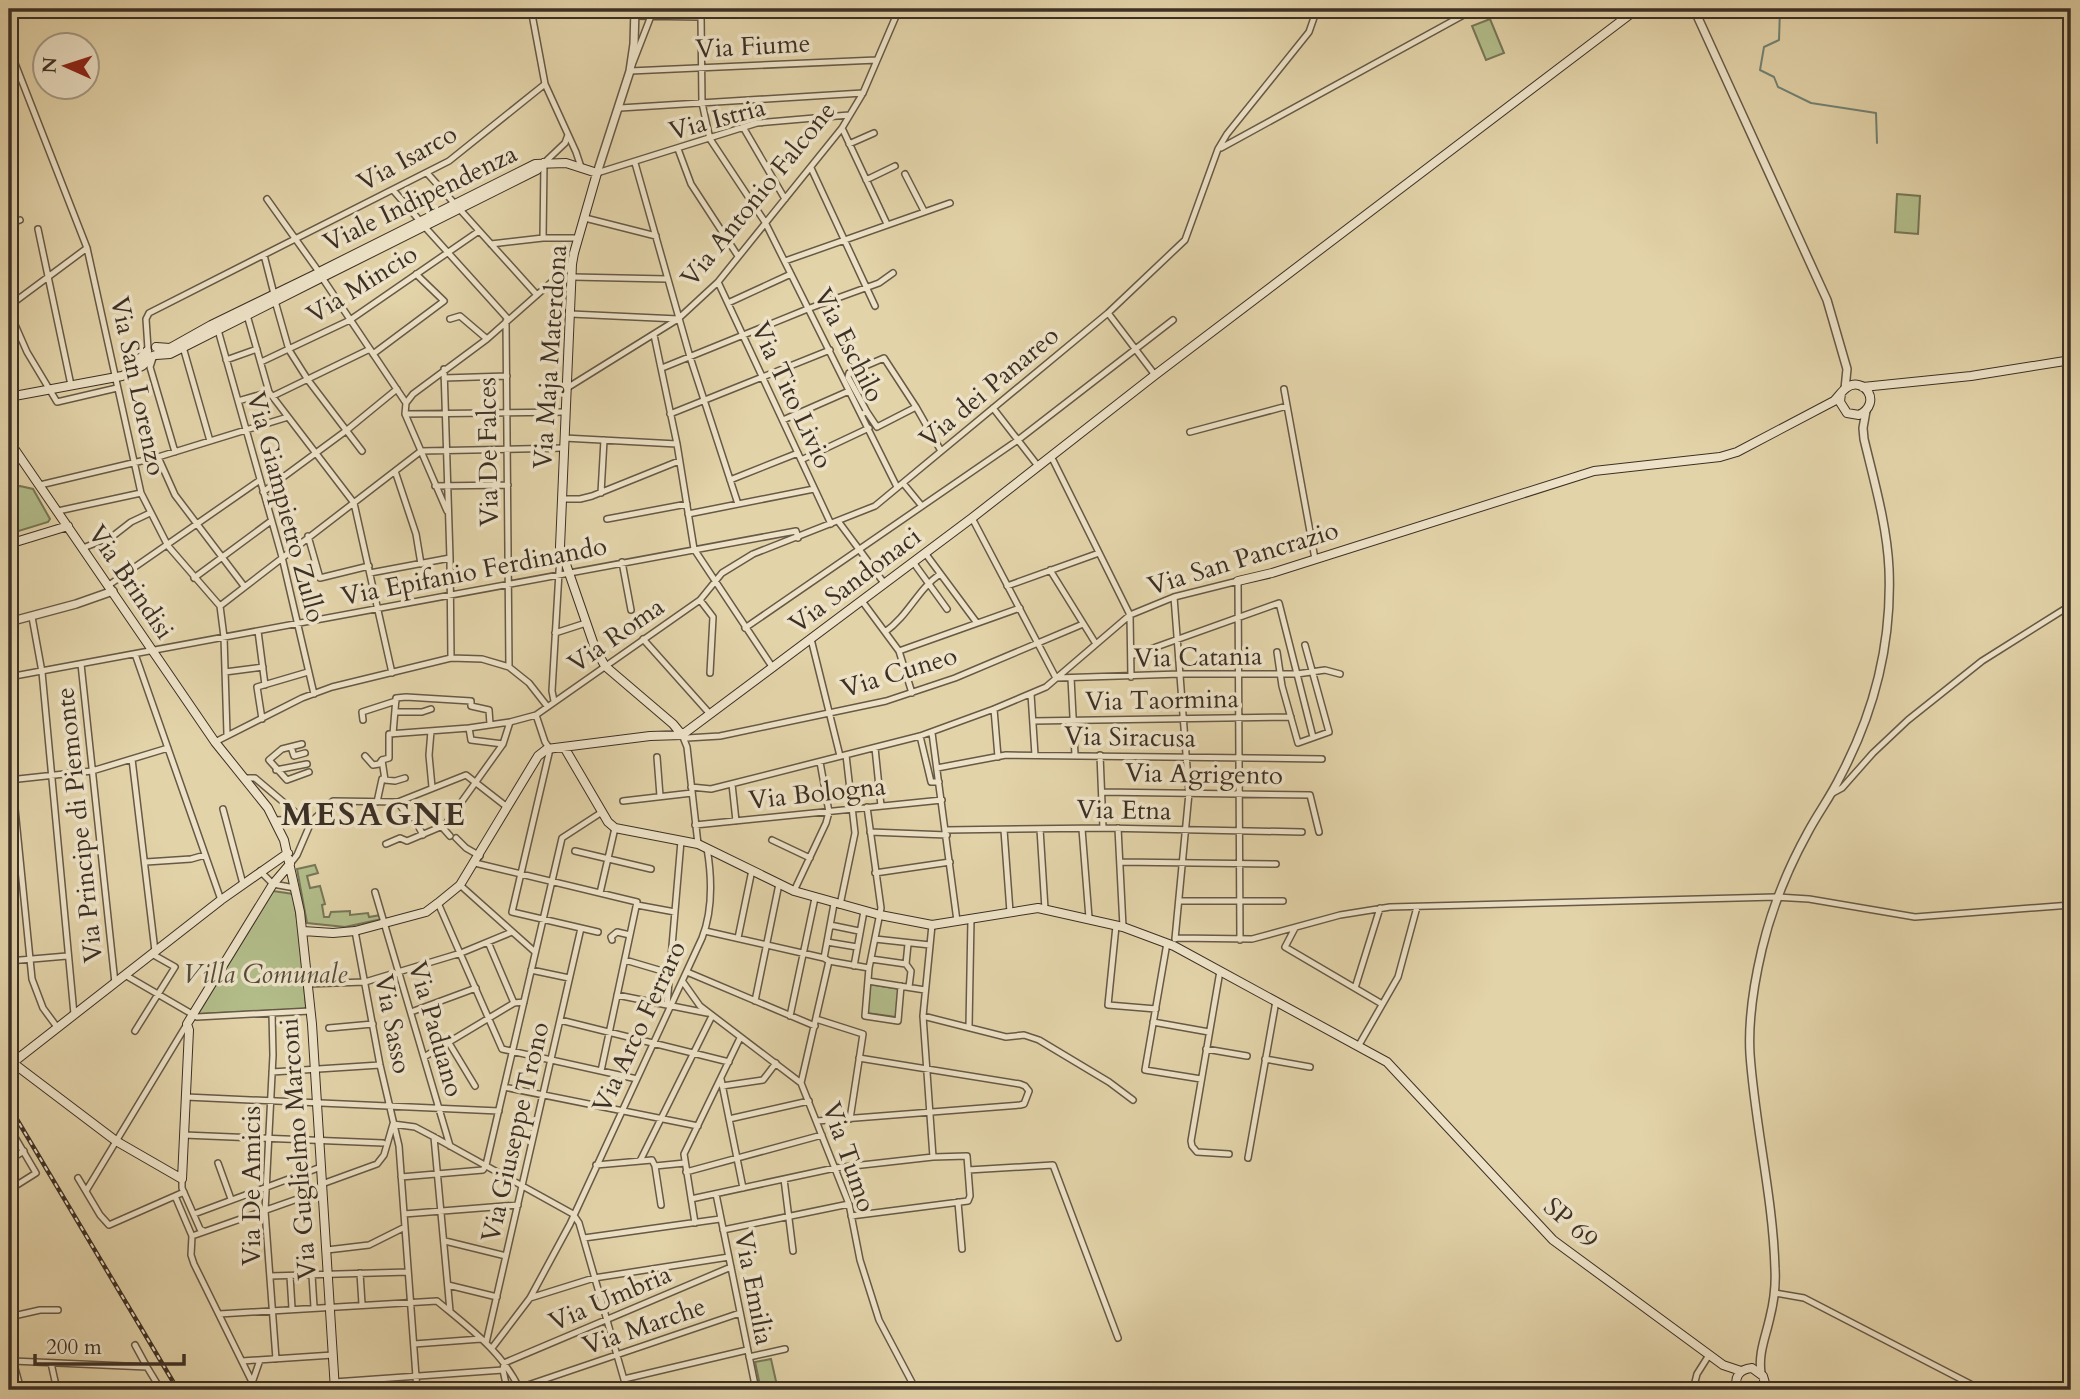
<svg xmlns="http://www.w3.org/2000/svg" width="2080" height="1399" viewBox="0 0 2080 1399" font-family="Cardo,serif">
  <rect width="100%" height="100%" fill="#e3d3a9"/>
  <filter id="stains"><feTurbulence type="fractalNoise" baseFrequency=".00286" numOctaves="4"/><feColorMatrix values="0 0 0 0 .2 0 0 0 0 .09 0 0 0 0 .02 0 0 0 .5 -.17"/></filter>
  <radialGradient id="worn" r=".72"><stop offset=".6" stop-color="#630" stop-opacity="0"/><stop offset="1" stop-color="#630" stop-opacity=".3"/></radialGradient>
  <path fill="#b2bd8a" stroke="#777658" stroke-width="2" d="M1490,19L1504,53L1486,60L1472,26Z
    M1897,194L1920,196L1918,234L1895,232Z
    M20,486L33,489L50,519L48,522L9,534V488Z
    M315,865L318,873L307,876L310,888L320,886L325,904L322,905L324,917H329L331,912L350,911V915L368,913L369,917L381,915L382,919L345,927L307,923L297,869Z
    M273,891L293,894L299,931L306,1007L304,1009L198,1014Z
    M869,984L900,989L896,1017L867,1013Z
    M771,1359L778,1390H761L755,1362Z"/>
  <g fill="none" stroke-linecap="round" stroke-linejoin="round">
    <path stroke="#718274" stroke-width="2" d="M1780,9L1779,40L1764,47L1760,70L1774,77L1778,87L1811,103L1876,113L1877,143"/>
    <defs>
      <path id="minor" d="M531,9L545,84L576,152L581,167
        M634,16L701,17L702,103L710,139L765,222L897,487
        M9,48L87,248L141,493L168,546L220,606
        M632,65L651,16
        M630,71L877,60
        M620,108L863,93
        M743,127L785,199
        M842,128L887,224
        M849,144L874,133
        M1221,148L1469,12L1495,9
        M678,149L691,184L738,256
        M635,163L690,357L738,504
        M811,168L875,306
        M427,173L537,295
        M597,173L757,123L849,115
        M905,174L924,211
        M866,180L895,166
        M393,190L420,221
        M267,199L319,272
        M585,218L656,236
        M9,224L20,220
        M424,226L508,319
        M38,229L71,385
        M543,238L544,163L565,143L568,135
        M491,244L543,238H578
        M264,255L274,294
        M785,261L950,203
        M572,277L667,279
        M323,279L406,403L405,414L447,511
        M718,282L831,524
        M275,301L289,350L308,380L362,451
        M728,303L791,274
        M9,306L87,248
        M9,311L27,352L57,402L117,388
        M1108,313L1155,375
        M571,314L678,319
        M247,315L269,392L354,503L392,673
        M450,319L460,316L487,339
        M506,321L509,667
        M218,330L282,557L314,694
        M654,335L677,444L694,549L773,668
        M183,347L210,441
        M148,349L146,319L149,313L449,161L545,84
        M373,354L444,301L416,274
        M153,358L150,367L175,452
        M226,360L257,349
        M261,362L350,320L479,231
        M662,368L810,308L879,283L893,273
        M444,369L450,558L451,658
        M444,378L507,376
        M567,388L678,319L718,282L842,128L863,93L899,9
        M1284,389L1315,559
        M273,396L370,349
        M238,401L269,392
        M406,403L413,394L487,339L572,264
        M993,408L1038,466
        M867,412L848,377L849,373L884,358L916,407
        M864,413L867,412L877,427L916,407L941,451
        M405,414L566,412
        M670,414L830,350
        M783,420L849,391
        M1190,432L1287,406
        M564,438L677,444
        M421,451L564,448
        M1051,456L1130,615L1131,677
        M158,457L175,495L244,586
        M801,460L869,428
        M395,471L416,534L421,564
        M730,480L798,453
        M903,483L921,505
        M40,485L158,457L288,417
        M435,486L508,485
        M263,492L347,430L397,389
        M601,493L604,440
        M562,499H580L592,496L679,461
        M58,511L141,493
        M688,514L814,489
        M972,518L1056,678L1180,674H1297L1325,670L1340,674
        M607,519L687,504
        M838,521L884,583
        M308,536L320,578L369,566
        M83,548L113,536L131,522L150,513
        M925,553L977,623
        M622,562L631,610
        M913,562L947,609
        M1050,570L1096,644
        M370,573L450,558
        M194,578L271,521
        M109,585L260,480
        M1007,586L1099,553
        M1174,597L1189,793L1175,939
        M700,600L713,617L710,673
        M862,601L899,651L912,693
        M220,606L421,451
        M220,606L224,637L227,734
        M32,617L42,672L74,1014
        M745,628L1018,440L1173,320
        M258,631L265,685
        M885,632C909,615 917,590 940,574
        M555,633L586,623
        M643,639L710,714
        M811,639L840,756
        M899,651L1020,608
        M1277,652L1282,686L1298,743L1329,732L1305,645
        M135,654L221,900
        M1131,656L1279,603L1313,737
        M81,664L115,983
        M225,672L263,667
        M9,677L796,531L798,538
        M1071,678L1075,755
        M1031,694L1035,755
        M554,701L552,691L560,555
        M994,709L998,757
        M396,712H422L431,709
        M536,715L545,742L550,749L512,912L598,932
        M262,719L257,687L308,672
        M363,720L362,712L396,701
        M1033,721L1291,717
        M469,728L471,740L503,744
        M431,731L429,755L432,787
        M932,733L957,921
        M393,734L396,698L406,697L471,701V706L489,710L490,724
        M682,735L687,738L720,736L886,701L955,678L1083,624
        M920,736L931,782H939
        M683,737L687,747L698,844
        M215,742L302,698L332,687L451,658L482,659L509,667L529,683L547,706
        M302,744L282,749L269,760L287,780L309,772
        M291,747L294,756L305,753
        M875,748L881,806
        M9,749L32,979L43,1008L57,1027
        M1100,755L1103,828
        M365,756L373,765L379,764L382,760
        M657,757L660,796
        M132,759L155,951
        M937,768L1006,755L1322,759
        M276,770L307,764
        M246,778H255L308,823L309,827L297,855L290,864
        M9,780L92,771L168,748
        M385,780L395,781L405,778
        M732,784L736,821
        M691,787L711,789L920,736L994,709L1046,687L1130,615L1174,597L1238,581L1240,940
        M1102,792L1310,795L1319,832
        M1831,794L1842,788L1873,753L1908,720L1982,661L2071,605
        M623,801L692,793
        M377,802L382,779L385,780L382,760L389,758V734L469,728L510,722L536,715L700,600L722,573L753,554L875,506L1108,313L1185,240L1218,149L1227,134L1309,32L1317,9
        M398,802L408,817L414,818L423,835
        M867,807L881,908L869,968L865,1016L898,1021L901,986
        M223,809L243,884
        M275,820L304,819
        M308,823C319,817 323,808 333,801L398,802L466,775L507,807
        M695,825L942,800
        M442,827L450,836
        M1118,828L1123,927
        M1040,829L1045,909
        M1082,829L1089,918
        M946,830L1103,828L1302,832
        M1004,830L1010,912
        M870,832L947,835
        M456,838L466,848L480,856
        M772,840L810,858
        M386,844L400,838L407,841L445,825L503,744L510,722
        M575,851L651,869
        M146,862L191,859L205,855
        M1120,862L1276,864
        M475,863L637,902L601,1071
        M260,871L273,884L295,888
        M875,873L950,862
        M460,885L535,952
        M794,891L826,823L829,812L820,762
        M375,892L450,1146
        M600,893L615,828
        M1179,901H1283
        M438,903L502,1049L637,1079
        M637,905L675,912
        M840,905L855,833L846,755
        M830,925L859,931
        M932,925L923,1016L933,1157
        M1116,926L1108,1005L1156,1009
        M1295,928L1285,947L1382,1004
        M355,931L380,1065L399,1146L417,1390
        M705,931L824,958L829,961L869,968
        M738,938L752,870
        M1175,938L1252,939L1340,915L1390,907L1776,897L1809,899L1915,917L2071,905
        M875,939L930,945
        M612,940L611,937L617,932L630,935
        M488,942L514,1003
        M827,942L857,947
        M1167,943L1145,1070L1201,1079
        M908,944L906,964L911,971L909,987
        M824,958L834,904
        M871,959L906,964
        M625,960L669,973
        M9,961L67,956
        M854,966L864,911
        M531,970L569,978
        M1220,971L1191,1141L1192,1146L1197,1152L1229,1154
        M687,972L815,1026
        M125,975L197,1017L310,1011
        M868,981L925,990
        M683,982L700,1006L801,1083L849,1204L860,1260L879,1320L916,1390
        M307,984L365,982L461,953L512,932
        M1355,988L1380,908
        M617,995L707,1013
        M755,1001L779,884
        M667,1005L681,841
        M411,1012L476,988
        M272,1013L273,1055L265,1211L276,1359
        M790,1016L815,898
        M923,1016L1006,1037L1024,1035L1039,1040L1109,1082L1133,1100
        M816,1019L863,1034L850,1119
        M560,1020L729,1062
        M1153,1022L1209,1032
        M969,1027L971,919
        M329,1028L373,1024
        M135,1031L175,967L152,954
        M449,1043L475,1086
        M1359,1045L1398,977L1417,907
        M1206,1049L1247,1056
        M424,1057L514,1003L524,1002
        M1265,1059L1310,1067
        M272,1072L380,1065
        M721,1079L743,1188
        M801,1083L829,961
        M722,1086L763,1080L776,1063
        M504,1087L698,1126
        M186,1097L499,1111
        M729,1119L809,1101
        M817,1121L1020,1105L1024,1104L1029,1091L1025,1086L1020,1084L859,1058
        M393,1124L415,1127L434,1137L573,1214L579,1223L627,1390
        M9,1127L36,1173L9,1190
        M184,1135L383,1143
        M434,1137L450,1311
        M1248,1158L1276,1001
        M9,1160L24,1151
        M640,1161L712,1016
        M218,1163L231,1199
        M596,1165L652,1160L655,1166
        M655,1166L661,1205
        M655,1166L685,1163
        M968,1170L1053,1165L1118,1338
        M686,1172L822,1135
        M401,1177L483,1170L486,1165L562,838L602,812
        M78,1178L100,1215L109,1225L175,1196
        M182,1179V1188L200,1229L204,1231
        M784,1179L793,1251
        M322,1184L377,1164L384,1155L393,1124
        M86,1191L187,1024
        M184,1192L175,1196L192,1236L191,1255L194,1264L256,1390
        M716,1194L756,1390
        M691,1199L835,1168L933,1157L967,1156L970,1196L968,1201L851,1216
        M958,1202L962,1249
        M194,1214L321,1167
        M404,1214L518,1205
        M695,1223L684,1154L740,1038
        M723,1230L849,1204
        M192,1236L323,1190
        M584,1238L720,1219
        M445,1241L506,1256
        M327,1250L369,1245L405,1227
        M360,1273L362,1304
        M312,1275L314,1307
        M270,1276L408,1272
        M290,1276L292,1308
        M448,1285L497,1297
        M1775,1293L1804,1298L1982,1390
        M530,1298L594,1278L729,1257
        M219,1314L437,1301C468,1327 503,1352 520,1390
        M9,1317L40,1310H58
        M486,1343L581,928
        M414,1344L481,1339
        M135,1345L147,1367
        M492,1348L530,1298L570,1224L702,938C713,910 712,878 707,848
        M9,1354L13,1361L21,1390
        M749,1357L785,1349
        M13,1361L147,1367L161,1390
        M242,1361L333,1355
        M51,1363L57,1390
        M624,1379L747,1350
        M334,1382L503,1370
        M252,1383L260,1360
        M507,1389L503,1370L504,1363L731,1267
        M488,1390L519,1388L740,1313
        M1693,1390L1697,1374L1709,1355"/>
      <path id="tertiary" d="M1694,9L1827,300L1847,369L1845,389
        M597,173L630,71L634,44L635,9
        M9,622L76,604L113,591
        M1761,1373C1758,1353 1766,1336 1770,1317C1774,1301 1776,1286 1775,1269C1773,1197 1755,1126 1750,1054C1748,1020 1754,983 1762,949C1772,907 1787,870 1808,832C1818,813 1831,796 1840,777C1874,713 1892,642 1889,569C1887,525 1874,481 1864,439L1863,428L1866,411"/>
      <path id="secondary" d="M321,271L535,164L566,163L597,173L574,253L572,264L560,547L595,648L605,666L673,724L682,735
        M325,276L537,170L544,163
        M156,347L170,348L211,325L318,273
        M156,355L170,354L319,279
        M135,364L147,351
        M1863,387L1971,376L2071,360
        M9,397L122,376L142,366L153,356
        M9,441L215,742L268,808L284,840L300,912L312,1024L335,1390
        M9,544L68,526
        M1238,581L1272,573L1594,471L1720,457L1737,452L1834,401C1838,397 1842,391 1846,388C1864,375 1883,403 1859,415L1847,413L1840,402L1841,393
        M682,735L972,518L1155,375L1637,9
        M564,747L608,822L615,828L698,844L794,891L880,915L932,925L1038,908L1123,927L1174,946L1387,1062L1553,1240L1723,1365L1741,1371
        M303,931L333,933L355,931L426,912L438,903L460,885L538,756L547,749L650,736L682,735
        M13,1063L116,1141L182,1179L189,1030L187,1024L273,884L290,864
        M11,1064L221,900L288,853
        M1738,1390C1733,1378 1739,1369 1752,1368L1763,1376L1765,1383L1763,1390"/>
    </defs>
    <use href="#minor" stroke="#665946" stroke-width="8"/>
    <use href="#tertiary" stroke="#665946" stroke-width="10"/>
    <use href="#secondary" stroke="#3c3025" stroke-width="10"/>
    <use href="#minor" stroke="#ede2c7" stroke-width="5"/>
    <use href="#tertiary" stroke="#ede2c7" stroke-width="7"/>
    <use href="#secondary" stroke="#ede2c7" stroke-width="8"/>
    <defs>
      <path id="rail" d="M9,1106L178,1390"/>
    </defs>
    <use href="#rail" stroke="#3c3025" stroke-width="4.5"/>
    <use href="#rail" stroke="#ede2c7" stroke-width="2" stroke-dasharray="5" stroke-linecap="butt"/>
  </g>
  <g text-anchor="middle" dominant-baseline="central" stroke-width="7" stroke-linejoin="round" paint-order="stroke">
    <g font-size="26" fill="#3c3025" stroke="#ede2c7">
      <text transform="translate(753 46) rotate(-3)">Via Fiume</text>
      <text transform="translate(717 119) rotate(-15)">Via Istria</text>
      <text transform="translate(407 158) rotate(-29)">Via Isarco</text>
      <text transform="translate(758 194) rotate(-51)">Via Antonio Falcone</text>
      <text transform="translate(420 198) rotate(-26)">Viale Indipendenza</text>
      <text transform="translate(362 284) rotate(-32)">Via Mincio</text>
      <text transform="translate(849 345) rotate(63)">Via Eschilo</text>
      <text transform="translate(550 357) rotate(-86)">Via Maja Materdona</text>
      <text transform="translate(138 386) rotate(78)">Via San Lorenzo</text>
      <text transform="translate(989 387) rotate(-40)">Via dei Panareo</text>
      <text transform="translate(792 395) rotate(65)">Via Tito Livio</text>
      <text transform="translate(488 452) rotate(-91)">Via De Falces</text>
      <text transform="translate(286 507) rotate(75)">Via Giampietro Zullo</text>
      <text transform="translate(1243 558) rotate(-17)">Via San Pancrazio</text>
      <text transform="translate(474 571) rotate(-11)">Via Epifanio Ferdinando</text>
      <text transform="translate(855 580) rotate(-37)">Via Sandonaci</text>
      <text transform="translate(131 582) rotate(56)">Via Brindisi</text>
      <text transform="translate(616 635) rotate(-35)">Via Roma</text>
      <text transform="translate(1198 657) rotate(-1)">Via Catania</text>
      <text transform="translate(899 672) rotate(-17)">Via Cuneo</text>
      <text transform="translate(1162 700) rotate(-1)">Via Taormina</text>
      <text transform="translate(1130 737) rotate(1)">Via Siracusa</text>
      <text transform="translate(1204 774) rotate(1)">Via Agrigento</text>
      <text transform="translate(817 793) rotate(-6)">Via Bologna</text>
      <text transform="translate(1124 810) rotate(1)">Via Etna</text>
      <text transform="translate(79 825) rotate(-96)">Via Principe di Piemonte</text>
      <text transform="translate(393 1024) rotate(79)">Via Sasso</text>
      <text transform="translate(639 1027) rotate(-65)">Via Arco Ferraro</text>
      <text transform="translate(436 1029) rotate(74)">Via Paduano</text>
      <text transform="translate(515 1132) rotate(-77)">Via Giuseppe Trono</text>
      <text transform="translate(298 1149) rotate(-94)">Via Guglielmo Marconi</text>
      <text transform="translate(849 1157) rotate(71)">Via Tumo</text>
      <text transform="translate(251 1186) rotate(-90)">Via De Amicis</text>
      <text transform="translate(1571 1223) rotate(41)">SP 69</text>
      <text transform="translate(754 1288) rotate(79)">Via Emilia</text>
      <text transform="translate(610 1298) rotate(-23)">Via Umbria</text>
      <text transform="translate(644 1326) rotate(-19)">Via Marche</text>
    </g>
    <g font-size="26" font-style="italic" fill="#544c39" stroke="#ede2c7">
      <text x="265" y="974">Villa Comunale</text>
    </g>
    <g font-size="33" font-weight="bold" letter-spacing="2" fill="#3c3025" stroke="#ede2c7">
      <text x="374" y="814">MESAGNE</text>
    </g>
  </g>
  <rect width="2080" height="1399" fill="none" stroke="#e3d3a9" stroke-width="35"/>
  <rect x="10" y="10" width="2059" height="1378" fill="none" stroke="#3c3025" stroke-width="3.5"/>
  <rect x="18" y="18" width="2045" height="1364" fill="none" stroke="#3c3025" stroke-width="2"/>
  <g transform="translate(66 66) rotate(273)"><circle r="33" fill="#ede2c7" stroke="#a69b86" stroke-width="2"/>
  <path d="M0-5L12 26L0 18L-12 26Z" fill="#8f2418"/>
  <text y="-10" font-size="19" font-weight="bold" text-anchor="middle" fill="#3c3025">N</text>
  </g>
  <path d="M35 1354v10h149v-10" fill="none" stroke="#3c3025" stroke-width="3.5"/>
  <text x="46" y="1354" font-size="21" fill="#3c3025" stroke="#ede2c7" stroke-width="5" paint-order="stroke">200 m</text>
  <rect width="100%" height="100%" filter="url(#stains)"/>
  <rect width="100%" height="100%" fill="url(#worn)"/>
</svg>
